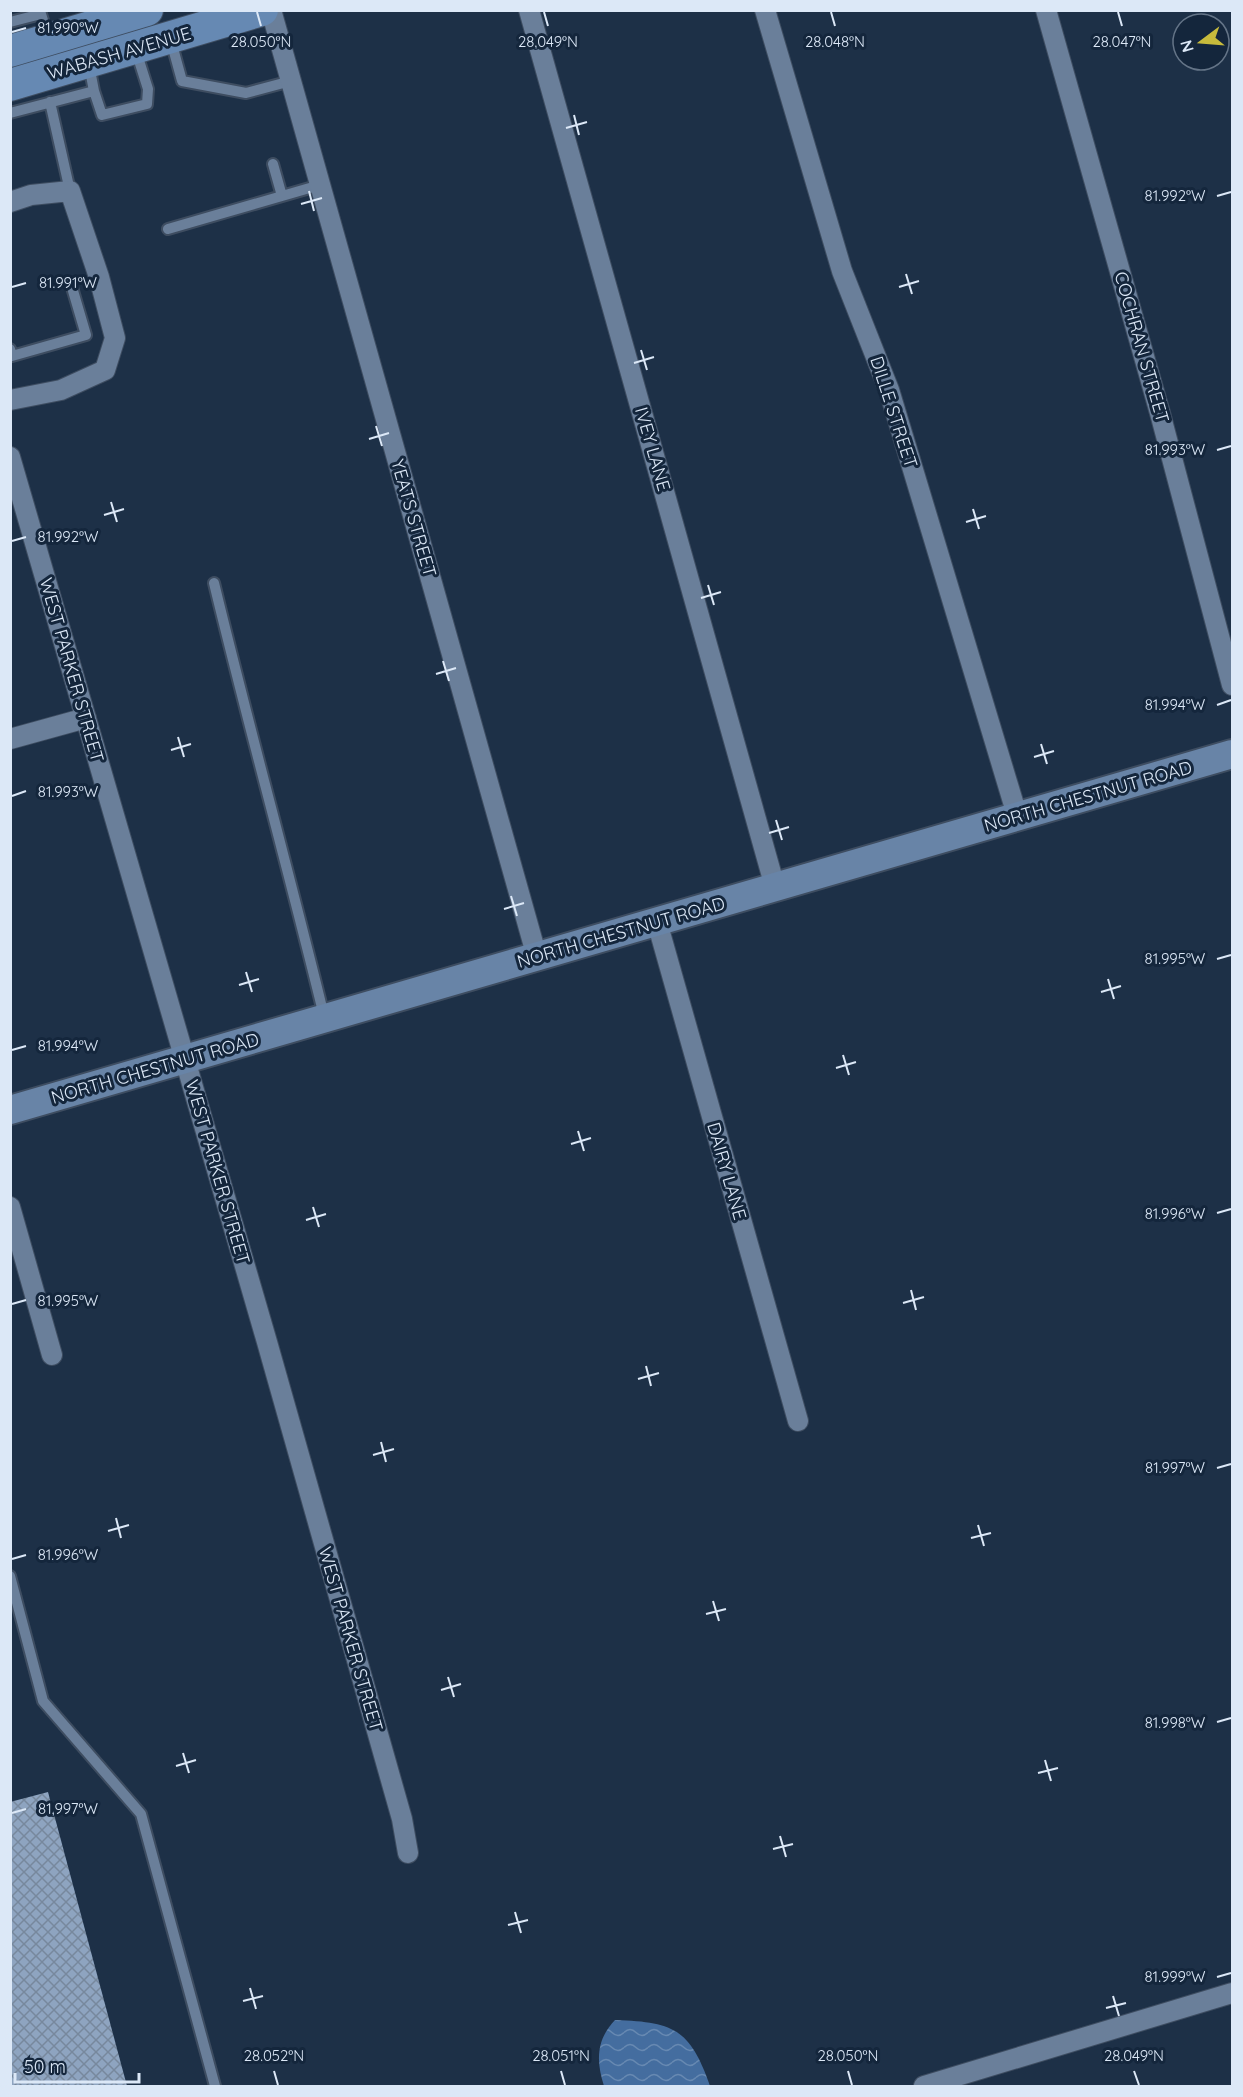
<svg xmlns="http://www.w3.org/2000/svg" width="1243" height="2097" viewBox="0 0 1243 2097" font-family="Quicksand,sans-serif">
  <defs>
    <pattern id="water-waves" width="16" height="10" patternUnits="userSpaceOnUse" patternTransform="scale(1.5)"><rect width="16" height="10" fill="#446d9f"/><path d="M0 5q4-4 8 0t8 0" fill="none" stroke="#6789b2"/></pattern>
    <pattern id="building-cross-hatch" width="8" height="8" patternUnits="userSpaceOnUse" patternTransform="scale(1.5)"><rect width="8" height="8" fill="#8ea4c0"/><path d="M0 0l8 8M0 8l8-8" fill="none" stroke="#77889d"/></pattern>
  </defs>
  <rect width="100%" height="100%" fill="#1d3047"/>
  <path fill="url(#water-waves)" d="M615,2020C674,2022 690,2029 710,2086H604C596,2061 596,2040 615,2020Z"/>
  <path fill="url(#building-cross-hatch)" d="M48,1792L127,2086H10V1802Z"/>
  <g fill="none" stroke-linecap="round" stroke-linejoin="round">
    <defs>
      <path id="lane" d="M10,22L41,14L48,36
        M171,41L182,81L246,93L291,81
        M94,91L102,115L147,104L148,89L136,51
        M50,102L70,191
        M10,113L94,91L89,65
        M273,164L282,196
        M168,229L320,185
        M10,349L12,356L86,335L71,284
        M214,583C249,728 289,872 324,1016
        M10,1576L43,1701L141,1814L215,2086"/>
      <path id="street" d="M271,10L537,957
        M529,10L775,887
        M765,10L842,271L889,390L1017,815
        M1046,10L1160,413L1232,685
        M10,202L31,195L70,191L99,277L115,338L105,370L61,390L10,400
        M10,457L267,1342L402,1819L408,1853
        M10,739L86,718
        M657,922L798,1421
        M10,1207L52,1355
        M924,2086L1232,1993"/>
      <path id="secondary" d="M10,1110L1232,754"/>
      <path id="primary" d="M10,51L147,10
        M10,85L262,10"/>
    </defs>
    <use href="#lane" stroke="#3e4d61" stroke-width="14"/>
    <use href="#street" stroke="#3e4d61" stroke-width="22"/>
    <use href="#secondary" stroke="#3e4d61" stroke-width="32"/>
    <use href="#primary" stroke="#3e4d61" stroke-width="34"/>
    <use href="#lane" stroke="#6a7f9a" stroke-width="10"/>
    <use href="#street" stroke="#6a7f9a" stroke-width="20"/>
    <use href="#secondary" stroke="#6884a7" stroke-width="28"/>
    <use href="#primary" stroke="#6689b3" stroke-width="32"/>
  </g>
  <path fill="none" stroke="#dce8f7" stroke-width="2" d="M257,12L261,26M544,12L548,26M831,12L835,26M1118,12L1122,26M12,32L26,28M574,115L579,135M566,128L587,122M309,191L314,211M1217,196L1231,192M301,204L322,198M906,274L912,294M12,287L26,283M899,287L919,281M641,350L647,370M634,363L654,357M376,426L382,446M369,439L389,433M1217,450L1231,446M111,502L117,522M973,509L979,529M104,515L124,509M966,522L986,516M12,541L26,537M708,585L714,605M701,598L721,592M443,661L449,681M436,674L456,668M1217,705L1231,700M178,737L184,757M1041,744L1047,764M171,750L191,744M1034,757L1054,751M12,796L26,791M776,820L782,840M769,833L789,827M511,896L517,916M504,909L524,903M1217,959L1231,955M246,972L252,992M1108,979L1114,999M239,985L259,979M1101,992L1121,986M12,1050L26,1046M843,1055L849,1075M836,1068L856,1062M578,1131L584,1151M571,1144L591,1138M313,1207L319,1227M1217,1213L1231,1209M306,1220L326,1214M911,1290L916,1310M903,1303L924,1297M12,1304L26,1300M646,1366L651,1386M638,1379L659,1373M381,1442L386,1462M373,1455L394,1449M1217,1468L1231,1464M116,1518L121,1538M978,1525L984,1546M108,1531L129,1525M971,1538L991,1533M12,1559L26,1555M713,1601L719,1621M706,1614L726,1609M448,1677L454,1697M441,1690L461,1684M1217,1722L1231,1718M183,1753L189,1773M1045,1760L1051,1781M176,1766L196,1760M1038,1773L1058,1768M12,1813L26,1809M780,1836L786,1857M773,1849L793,1844M515,1912L521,1933M508,1925L528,1920M1217,1977L1231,1973M250,1988L256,2009M1113,1996L1119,2016M243,2001L263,1996M1106,2008L1126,2003M274,2071L278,2085M561,2071L565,2085M848,2071L852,2085M1134,2071L1139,2085"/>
  <g text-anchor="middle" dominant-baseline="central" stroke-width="6" stroke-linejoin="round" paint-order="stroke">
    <g font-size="18" fill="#dce8f7" stroke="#14263c">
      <text transform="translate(119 53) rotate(-16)">WABASH AVENUE</text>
      <text transform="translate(1142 347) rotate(74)">COCHRAN STREET</text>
      <text transform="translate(894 412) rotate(72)">DILLE STREET</text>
      <text transform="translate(653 449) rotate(74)">IVEY LANE</text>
      <text transform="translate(414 518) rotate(74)">YEATS STREET</text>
      <text transform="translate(72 670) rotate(74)">WEST PARKER STREET</text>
      <text transform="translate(1088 796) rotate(-16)">NORTH CHESTNUT ROAD</text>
      <text transform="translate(621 932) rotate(-16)">NORTH CHESTNUT ROAD</text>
      <text transform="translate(155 1068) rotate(-16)">NORTH CHESTNUT ROAD</text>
      <text transform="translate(727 1171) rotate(74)">DAIRY LANE</text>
      <text transform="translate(218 1172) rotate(74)">WEST PARKER STREET</text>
      <text transform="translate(351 1639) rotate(74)">WEST PARKER STREET</text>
    </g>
  </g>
  <g font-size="15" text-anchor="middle" fill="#dce8f7" stroke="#14263c" stroke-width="6" stroke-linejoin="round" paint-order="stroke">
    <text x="68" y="33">81.990°W</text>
    <text x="261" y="47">28.050°N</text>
    <text x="548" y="47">28.049°N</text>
    <text x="835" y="47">28.048°N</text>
    <text x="1122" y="47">28.047°N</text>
    <text x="1175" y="201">81.992°W</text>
    <text x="68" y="288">81.991°W</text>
    <text x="1175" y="455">81.993°W</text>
    <text x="68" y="542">81.992°W</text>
    <text x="1175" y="710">81.994°W</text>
    <text x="68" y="797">81.993°W</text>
    <text x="1175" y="964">81.995°W</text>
    <text x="68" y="1051">81.994°W</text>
    <text x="1175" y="1219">81.996°W</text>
    <text x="68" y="1306">81.995°W</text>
    <text x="1175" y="1473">81.997°W</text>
    <text x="68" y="1560">81.996°W</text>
    <text x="1175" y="1728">81.998°W</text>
    <text x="68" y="1814">81.997°W</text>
    <text x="1175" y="1982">81.999°W</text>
    <text x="274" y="2061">28.052°N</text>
    <text x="561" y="2061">28.051°N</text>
    <text x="848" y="2061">28.050°N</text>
    <text x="1134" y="2061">28.049°N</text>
  </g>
  <rect width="1243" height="2097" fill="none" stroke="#dce8f7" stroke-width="24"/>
  <g transform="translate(1201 42) rotate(254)"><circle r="28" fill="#14263c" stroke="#647487" stroke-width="1.5"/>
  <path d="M0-4.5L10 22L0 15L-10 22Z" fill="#c7bb3c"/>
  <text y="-9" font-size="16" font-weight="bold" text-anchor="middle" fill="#dce8f7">N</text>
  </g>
  <path d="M15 2073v9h124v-9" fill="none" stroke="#dce8f7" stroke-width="3"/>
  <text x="24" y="2073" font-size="18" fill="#dce8f7" stroke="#14263c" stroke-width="4.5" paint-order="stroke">50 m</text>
</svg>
